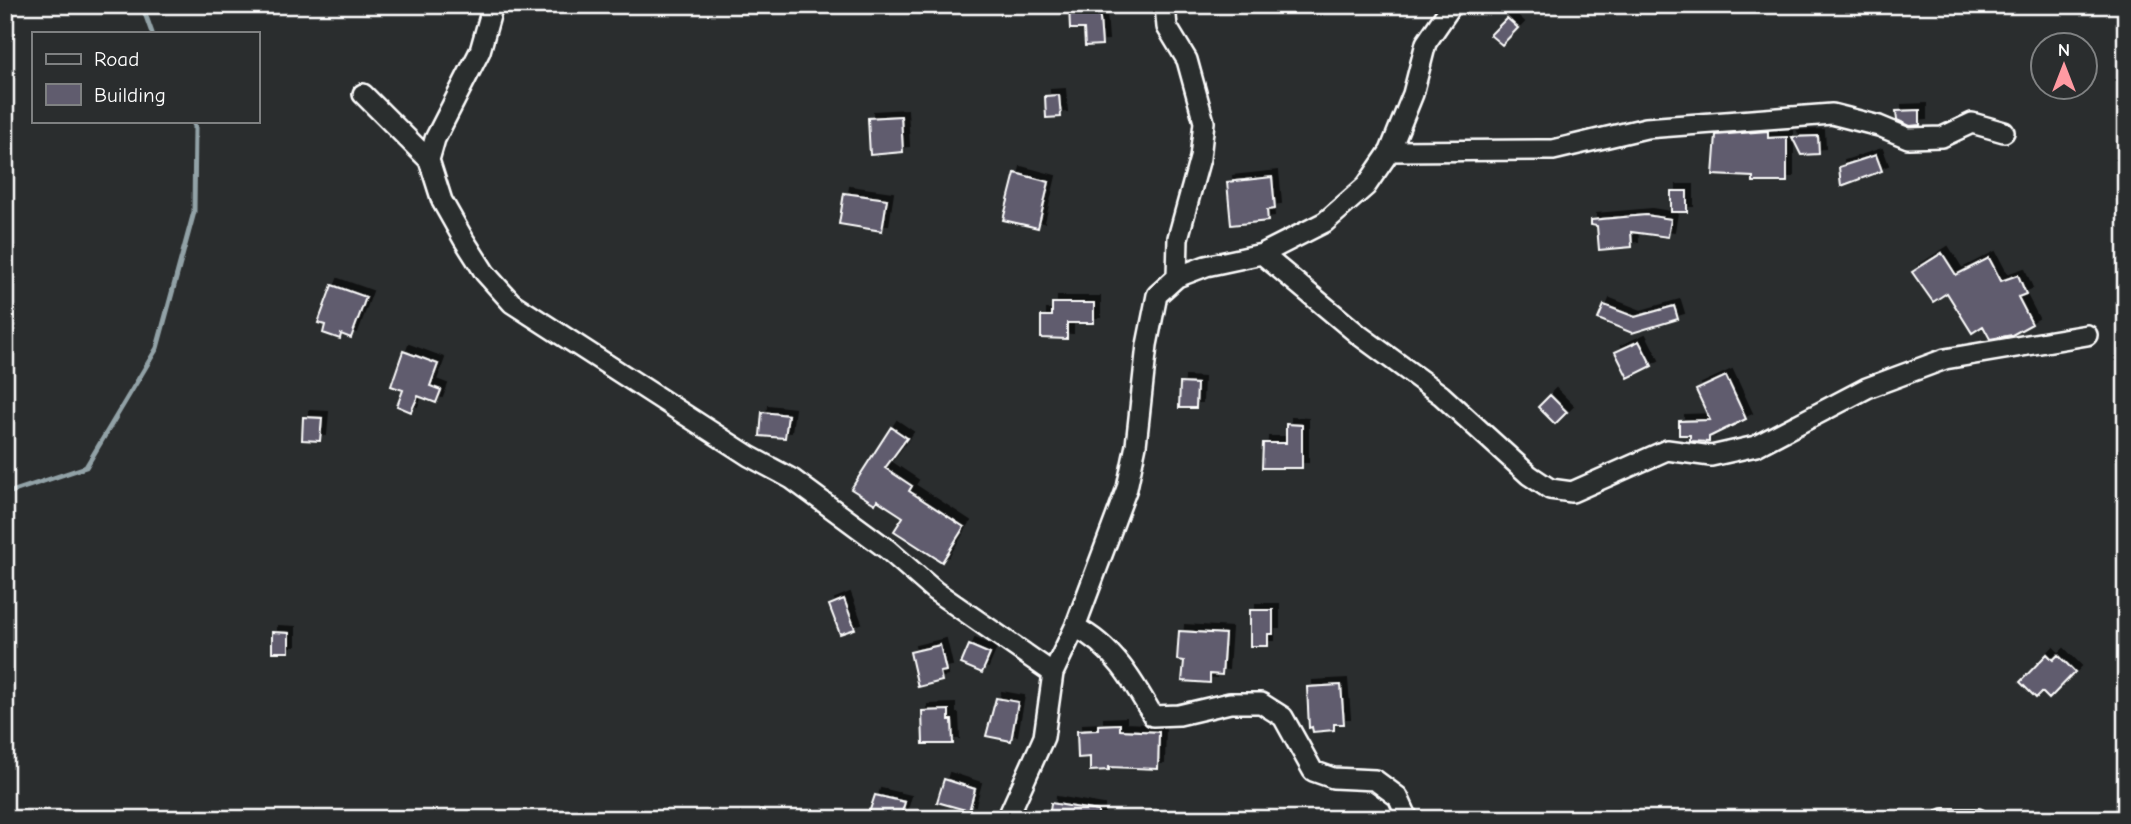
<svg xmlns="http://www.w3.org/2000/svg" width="2131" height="824" viewBox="0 0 2131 824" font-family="'Comic Neue',sans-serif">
  <defs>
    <filter id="shadow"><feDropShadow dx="6" dy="-6" stdDeviation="0" flood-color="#0009"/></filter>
  </defs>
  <rect width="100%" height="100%" fill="#2a2d2e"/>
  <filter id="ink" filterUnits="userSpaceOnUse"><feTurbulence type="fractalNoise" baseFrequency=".0143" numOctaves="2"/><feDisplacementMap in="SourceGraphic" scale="14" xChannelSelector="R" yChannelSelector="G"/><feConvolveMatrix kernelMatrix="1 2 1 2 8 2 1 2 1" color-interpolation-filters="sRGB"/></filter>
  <g filter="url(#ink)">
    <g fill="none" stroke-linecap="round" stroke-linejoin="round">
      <path stroke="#92a2a7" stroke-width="5" d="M142,5L152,33
        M5,494L86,467L157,348L194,212L195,126L192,121"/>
    </g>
    <path fill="#605c6e" stroke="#fff" stroke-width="2" filter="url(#shadow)" d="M1069,5H1099L1102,45L1085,46L1084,29H1070Z
      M1507,18L1518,28L1502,45L1490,35Z
      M1059,95L1061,117L1046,118L1045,96Z
      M1920,110V125L1910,126L1897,120L1896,111Z
      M901,116L903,152L870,155L868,118Z
      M1768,131V138L1787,137V182H1753V177L1713,175L1716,135Z
      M1818,136L1819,154L1801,155L1792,137Z
      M1876,155L1882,171L1841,186L1839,167Z
      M1015,173L1049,182L1038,228L1003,220Z
      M1272,177L1275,209L1267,210L1268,221L1231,225L1227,182Z
      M1671,191H1687V212H1671Z
      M844,193L887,199L882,231L839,224Z
      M1646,215L1671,219L1668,237L1631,232L1632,247L1599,250L1597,226L1591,225V220Z
      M1942,253L1956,275L1989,258L2001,281L2018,275L2026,294L2018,297L2032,324L2012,335L1990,339L1983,326L1972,333L1947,293L1933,302L1912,272Z
      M332,285L366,297L351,338L341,334L340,339L323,333L325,325L318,323Z
      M1052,303H1094V323H1067V339L1041,338V316H1052Z
      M1604,305L1635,317L1674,306L1678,319L1632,333L1598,319Z
      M1639,341L1652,366L1628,378L1615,352Z
      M403,351L438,364L430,386L441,390L436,403L418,396L411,412L397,406L403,390L391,386Z
      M1726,376L1746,419L1709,437V442L1690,441V435H1679V421L1710,420L1696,390Z
      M1180,383L1197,384L1196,408H1179Z
      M1550,395L1567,412L1555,424L1538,407Z
      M762,412L788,415L785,438L760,436Z
      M303,417L322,418L320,441L302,440Z
      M1286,424L1302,425V468H1262L1263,443H1286Z
      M891,427L907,438L885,468L912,486L909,491L964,527L942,562L894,531L903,517L877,500L875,504L851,489Z
      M844,599L855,629L840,634L829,605Z
      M1250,610H1273V634H1268V646H1250Z
      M1179,631L1225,634L1222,675L1210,674V683L1182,681L1184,661L1177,660Z
      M272,632L289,633V652H272Z
      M940,645L946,671L940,672L942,681L918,687L910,652Z
      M969,645L990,654L982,673L961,664Z
      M2047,654L2053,660L2058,655L2075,672L2049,699L2042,692L2036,698L2020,682Z
      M1341,685L1344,724H1334V730L1313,732L1312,727L1309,728L1307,687Z
      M996,698L1018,702L1011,741L986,736Z
      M949,710V720H952L953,744H923L922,711Z
      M1120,724V730L1159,732L1158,769L1109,767V770L1090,771V757L1078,758L1077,731L1098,730V725Z
      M944,779L975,789L969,811L937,802Z
      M875,795L905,802L900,819H867Z
      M1051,803L1098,811V819H1049Z"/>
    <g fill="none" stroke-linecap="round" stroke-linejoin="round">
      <defs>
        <path id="street" d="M493,5L480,51L435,139L429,160L442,201L464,240L485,273L512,303L749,456L792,479L887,549L935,591L1053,673
          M1165,5L1167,27L1187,60L1204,122L1200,158L1178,238L1177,277
          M363,94L429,160
          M1390,151L1553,150L1646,128L1832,114L1879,126L1908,138L1942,137L1972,123L2004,132
          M1262,254L1359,335L1441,395L1529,475L1550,489L1572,492L1667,450L1711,456L1756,446L1867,388L1945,359L2087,335
          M1075,627C1113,646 1133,681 1153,716L1179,715L1230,703H1261L1283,717L1313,771L1333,778L1375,780L1398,797L1408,819
          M1007,819L1044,737L1053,673L1075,627L1127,488L1136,445L1147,345L1157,295L1177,277L1206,266L1262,254L1325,222L1366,186L1390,151L1413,94L1426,43L1452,5
          M1944,819H1978"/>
      </defs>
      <use href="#street" stroke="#fff" stroke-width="24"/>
      <use href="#street" stroke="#2a2d2e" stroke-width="19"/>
    </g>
  </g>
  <rect width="2131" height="824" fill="none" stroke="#2a2d2e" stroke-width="28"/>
  <rect x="14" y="14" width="2103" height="796" fill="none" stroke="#fff" stroke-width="2.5" filter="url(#ink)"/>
  <rect x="32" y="32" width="228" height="91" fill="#2a2d2e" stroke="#7f8182" stroke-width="2"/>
  <rect x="46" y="54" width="35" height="10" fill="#2a2d2e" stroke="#7f8182" stroke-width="2"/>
  <text x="94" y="66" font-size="21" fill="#ffffff">Road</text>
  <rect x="46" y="84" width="35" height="21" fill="#605c6e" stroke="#7f8182" stroke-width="2"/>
  <text x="94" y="102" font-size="21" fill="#ffffff">Building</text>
  <g transform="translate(2064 66)"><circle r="33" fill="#2a2d2e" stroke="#7f8182" stroke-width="2"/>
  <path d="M0-5L12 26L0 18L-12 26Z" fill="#ff9aa2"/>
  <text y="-10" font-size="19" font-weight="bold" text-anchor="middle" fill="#ffffff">N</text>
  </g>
</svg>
